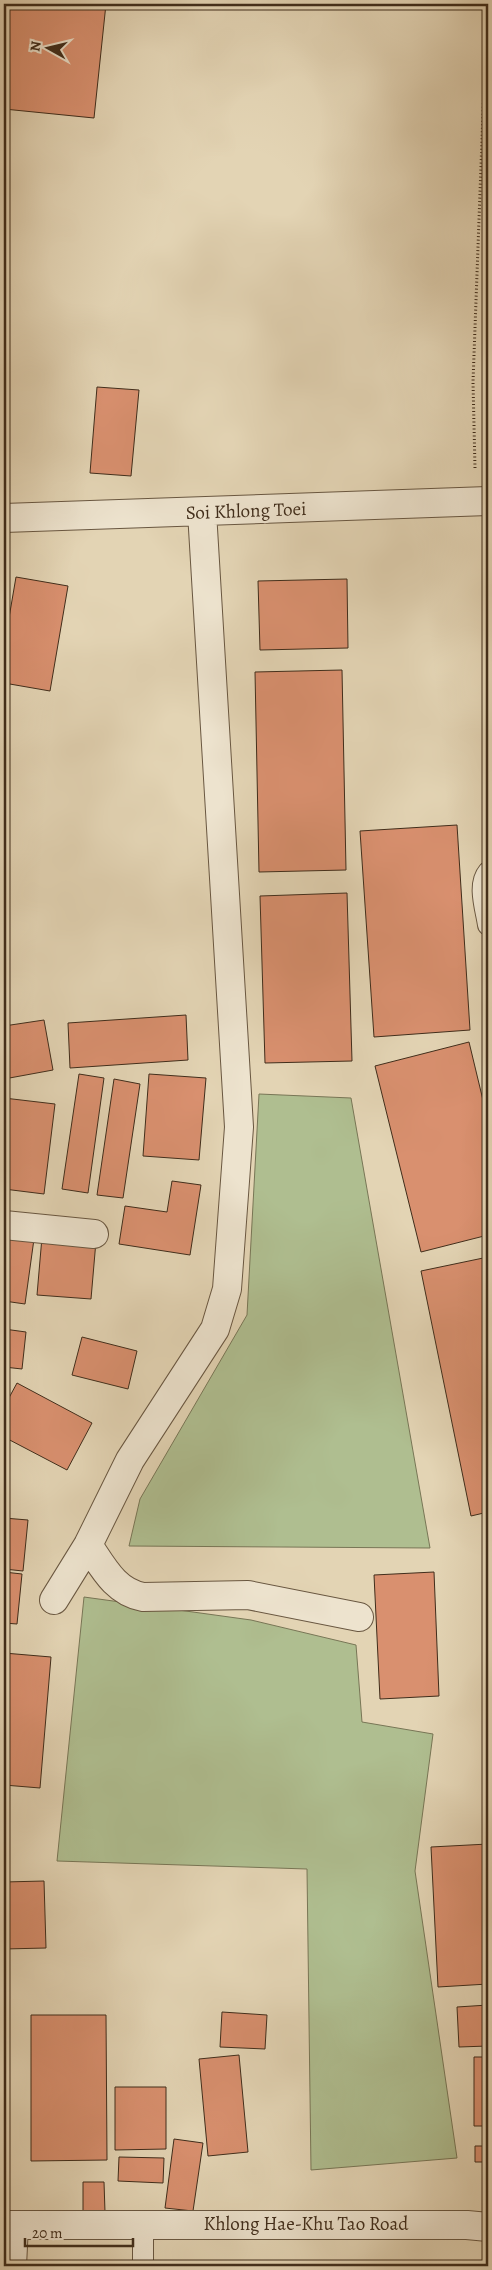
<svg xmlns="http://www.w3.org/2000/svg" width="492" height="2270" viewBox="0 0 492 2270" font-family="Alegreya,serif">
  <rect width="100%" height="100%" fill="#e3d4b4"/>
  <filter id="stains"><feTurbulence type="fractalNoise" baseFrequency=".004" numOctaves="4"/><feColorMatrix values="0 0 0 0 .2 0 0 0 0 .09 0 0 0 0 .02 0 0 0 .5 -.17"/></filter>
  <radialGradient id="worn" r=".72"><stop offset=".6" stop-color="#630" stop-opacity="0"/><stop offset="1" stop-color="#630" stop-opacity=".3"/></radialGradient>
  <path fill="#afbe90" stroke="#787656" d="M259,1094L351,1098L430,1548L129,1546L140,1499L247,1315Z
    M84,1597L251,1620L356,1645L362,1722L433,1734L415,1871L457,2158L311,2170L307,1869L57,1861Z"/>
  <path fill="#d9906f" stroke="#402d1b" d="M4,4H106L94,118L4,109Z
    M97,387L139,390L131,476L90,473Z
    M16,577L68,586L50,691L4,683V647Z
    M347,579L348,648L260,650L258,581Z
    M342,670L346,870L259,872L255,672Z
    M457,825L470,1030L374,1037L360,831Z
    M347,893L352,1061L265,1063L260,896Z
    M186,1015L188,1060L70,1068L68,1023Z
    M44,1020L53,1070L4,1079V1026Z
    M469,1042L488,1121V1235L421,1252L375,1066Z
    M79,1074L104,1078L88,1193L62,1189Z
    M149,1074L206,1078L199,1160L143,1156Z
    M114,1079L140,1084L123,1198L97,1195Z
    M4,1098L55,1104L44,1194L4,1189Z
    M172,1181L201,1185L190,1255L119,1244L125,1206L167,1212Z
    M4,1235L34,1239L25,1304L4,1301Z
    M42,1237L96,1241L91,1299L37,1295Z
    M488,1257V1512L471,1516L421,1271Z
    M4,1329L26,1332L22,1369L4,1367Z
    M82,1337L137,1351L128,1389L72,1375Z
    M17,1383L92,1423L67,1470L4,1437V1407Z
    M4,1518L28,1520L23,1571L4,1569Z
    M4,1572L22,1574L17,1624L4,1623Z
    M434,1572L439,1696L380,1699L374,1575Z
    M4,1653L51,1657L40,1788L4,1785Z
    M488,1844V1984L438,1987L431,1847Z
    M44,1881L46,1948L4,1949V1882Z
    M488,2005V2046L459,2047L457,2007Z
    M222,2012L267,2015L265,2049L220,2047Z
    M31,2015H106L107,2160L31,2161Z
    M239,2055L248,2152L208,2156L199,2059Z
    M474,2057H488V2126H474Z
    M115,2087H166V2149L115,2150Z
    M174,2139L203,2143L193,2211L165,2208Z
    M475,2146H488V2162H475Z
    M119,2157L164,2158L163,2183L118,2181Z
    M83,2182H104L105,2212H83Z"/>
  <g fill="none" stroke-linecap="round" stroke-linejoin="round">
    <defs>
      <path id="service" d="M488,872C477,885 486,910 488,925
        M143,2224V2266"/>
      <path id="minor" d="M4,518L488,501
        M4,1225L94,1234
        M88,1545C103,1567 115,1592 143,1597L248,1595L359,1617
        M54,1600L88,1545L130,1460L215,1329L227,1289L239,1127L202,512
        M12,2266L14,2225"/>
      <path id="tertiary" d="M4,2225H467L488,2227"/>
    </defs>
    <use href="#service" stroke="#695741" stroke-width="22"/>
    <use href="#minor" stroke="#695741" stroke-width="30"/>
    <use href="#tertiary" stroke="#695741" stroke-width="30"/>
    <path stroke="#402d1b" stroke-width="3" stroke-dasharray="1 2.5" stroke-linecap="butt" d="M475,468L473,382L487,4"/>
    <use href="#service" stroke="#ede3ce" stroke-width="20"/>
    <use href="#minor" stroke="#ede3ce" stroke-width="28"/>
    <use href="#tertiary" stroke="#ede3ce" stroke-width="28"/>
  </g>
  <g text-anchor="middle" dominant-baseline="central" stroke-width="4.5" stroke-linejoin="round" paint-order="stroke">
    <g font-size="19" fill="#402d1b" stroke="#ede3ce">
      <text transform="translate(246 511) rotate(-2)">Soi Khlong Toei</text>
      <text x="306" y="2224">Khlong Hae-Khu Tao Road</text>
    </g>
  </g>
  <rect width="492" height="2270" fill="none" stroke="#e3d4b4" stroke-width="20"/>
  <rect x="5" y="5" width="482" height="2260" fill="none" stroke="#402d1b" stroke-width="2.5"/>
  <rect x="10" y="10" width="472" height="2250" fill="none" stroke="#402d1b"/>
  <g transform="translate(48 48) rotate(278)" stroke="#ede3ce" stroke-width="4" paint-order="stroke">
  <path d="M0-4L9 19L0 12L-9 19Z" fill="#402d1b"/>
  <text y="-8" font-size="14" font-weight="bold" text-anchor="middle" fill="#402d1b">N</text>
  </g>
  <path d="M25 2238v8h108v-8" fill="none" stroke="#402d1b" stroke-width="2.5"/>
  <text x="32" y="2238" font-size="15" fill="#402d1b" stroke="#ede3ce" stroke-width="4" paint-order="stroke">20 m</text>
  <rect width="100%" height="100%" filter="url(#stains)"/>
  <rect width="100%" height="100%" fill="url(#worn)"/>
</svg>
